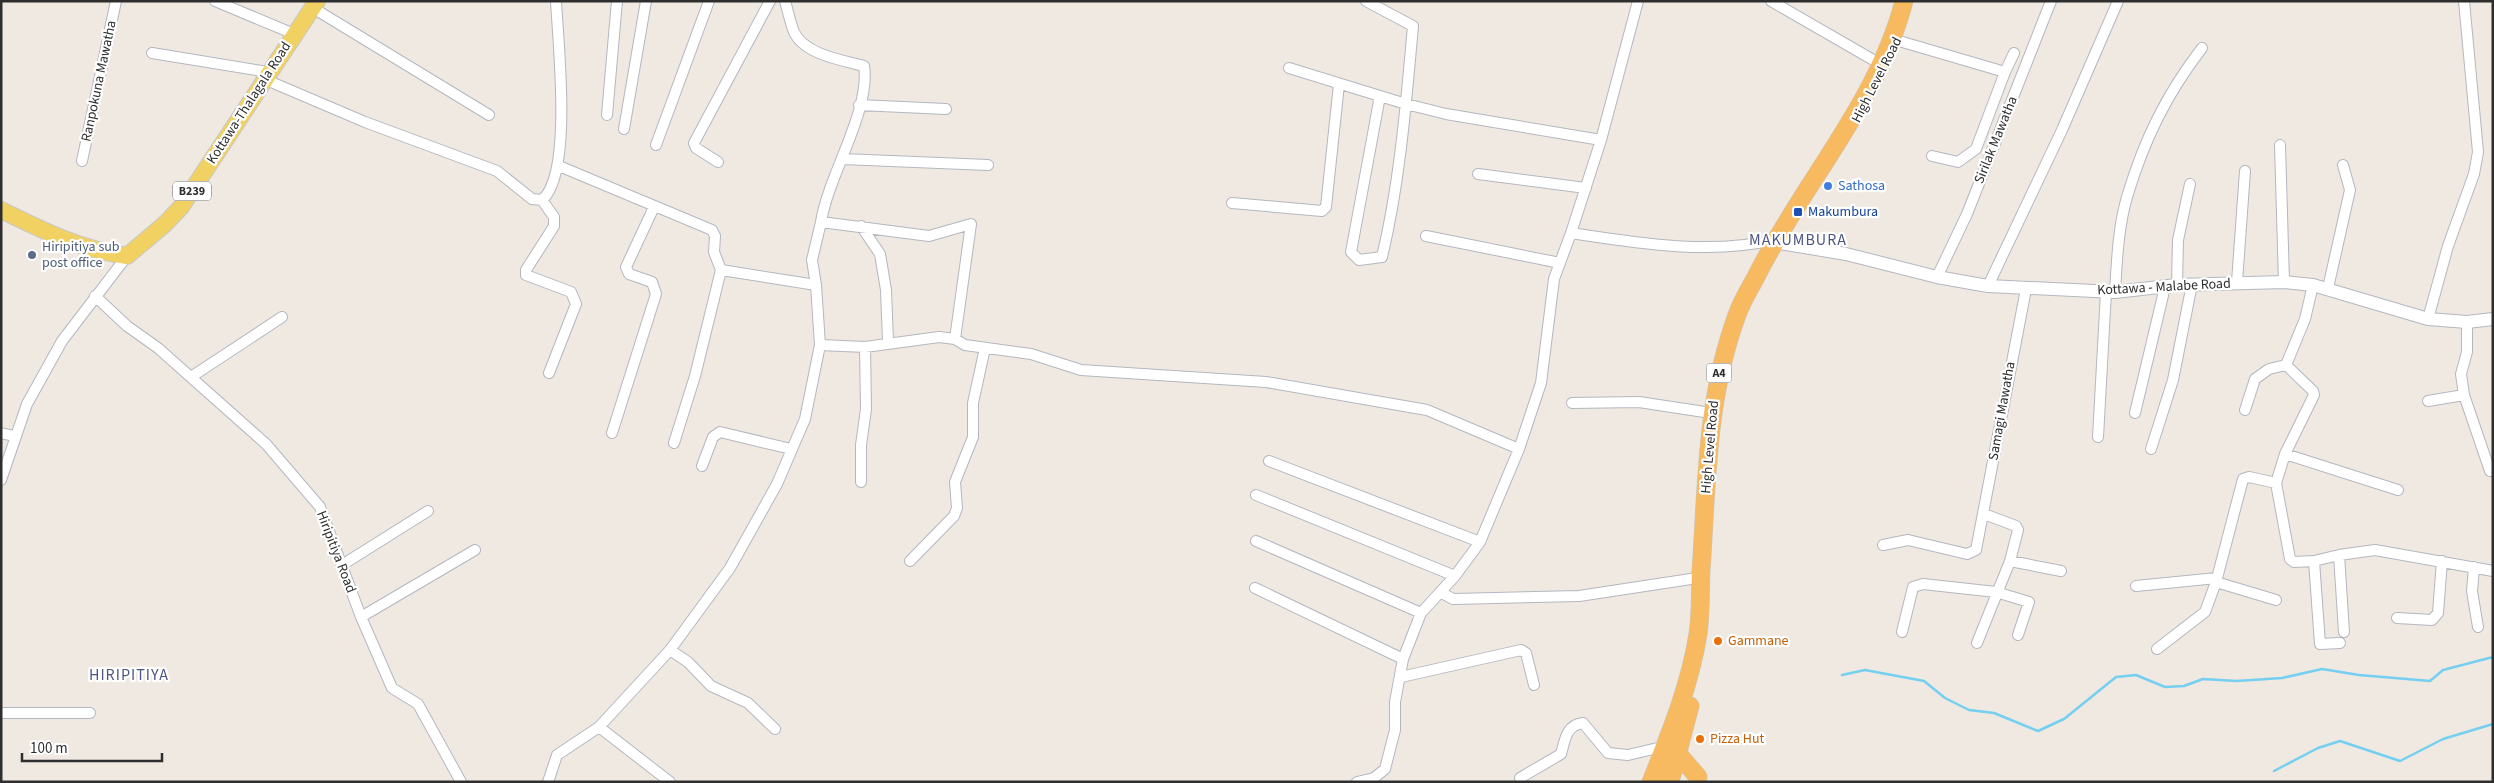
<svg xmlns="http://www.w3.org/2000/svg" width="2494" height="783" viewBox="0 0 2494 783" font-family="'Source Sans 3',sans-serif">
  <rect width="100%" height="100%" fill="#efe9e1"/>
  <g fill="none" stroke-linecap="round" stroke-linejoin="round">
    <path stroke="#75cff0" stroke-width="2.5" d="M1842,675L1865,670L1924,681L1945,698L1969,710L1994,713L2038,731L2064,719L2116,677L2136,675L2165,687L2184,686L2203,679L2237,681L2282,678L2322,669L2359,675L2430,681L2443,670L2493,657
      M2274,771L2318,748L2340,741L2400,761L2443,739L2493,724"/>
    <defs>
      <path id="minor" d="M215,1L294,34
        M785,1C788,11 790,22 794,32C805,55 842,60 864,66C871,110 828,176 821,222
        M1366,1L1413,26C1406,103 1400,182 1382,257L1359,260L1351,252L1380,96
        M1771,1L1882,65
        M313,8L489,115
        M1899,41L2005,72L1976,149L1958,162L1932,156
        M152,53L268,72
        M1289,68L1406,104L1446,114L1601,140L1571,233
        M2005,72L2014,53
        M264,79L365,122L497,171L532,199L542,200C573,174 558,43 556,1
        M859,105L946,109
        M607,115L617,1
        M624,129L646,1
        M1601,140L1638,1
        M656,145L709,1
        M2280,145L2284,282
        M842,159L988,165
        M82,161L116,1
        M718,162L696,148L694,143L770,1
        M559,166L712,230L715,236L714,252L721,270
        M1478,174L1586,188
        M542,200L554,217V226L526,270V275L571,292L576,304L549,373
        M1232,203L1322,211L1326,207L1339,84
        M861,226L880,254L886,290L888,342
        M1426,236L1560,263
        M1937,277L1967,214L2051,1
        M2237,282L2245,171
        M2177,285L2178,240L2190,184
        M1988,286L2062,130L2118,1
        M2328,288L2350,190L2343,165
        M2115,292C2117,260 2118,228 2127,197C2144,140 2166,95 2202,48
        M95,296L127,326L158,348L266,444L320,507L361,617L392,688L418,704L461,782
        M2428,319L2448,246L2474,174L2478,152L2464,1
        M2467,322V352L2461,374L2464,395L2490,471
        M820,345L865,347L939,337L955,339L965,345L1031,354L1081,370L1266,382L1427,410L1519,449
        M2286,365L2313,391L2314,395L2285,454L2276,483L2290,559L2294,562L2314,561L2339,555L2375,550L2493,571
        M2286,365L2305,319L2313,285
        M191,377L282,317
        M2428,401L2464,395
        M1572,403L1639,402L1711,413
        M2245,410L2255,379L2269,369L2286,365
        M2135,413L2165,287
        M1,433L14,436
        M612,433L656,294L652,282L629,274L626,267L654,207
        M2098,437L2106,292
        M674,443L695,376L721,270L816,285
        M2151,449L2173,380L2192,284
        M2285,454L2398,490
        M1269,461L1480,542
        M702,466L713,437L720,432L791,449
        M1,480L27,404L62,341L127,256
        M861,482V445L866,409L865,347
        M1256,495L1455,576
        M1256,541L1421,613
        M1883,545L1908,540L1967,554L1976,550L2026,289
        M2339,555L2344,632
        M910,561L954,516L957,508L955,482L973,437V403L985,348
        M2010,561L2061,571
        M2314,561L2320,644L2340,643
        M342,565L428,511
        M2474,567L2472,591L2478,627
        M2216,582L2276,600
        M2136,586L2217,578
        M1255,588L1403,659
        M1440,592L1453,599L1579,596L1704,577
        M361,617L475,550
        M2397,618L2432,620L2438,613L2442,561
        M1902,632L1913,587L1923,584L1996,592L2029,602L2018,635
        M1977,643L2010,561L2018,530L2016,526L1984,514
        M2157,649L2205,612L2216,582L2243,479L2249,477L2276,483
        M670,650L688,662L711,686L748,703L775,729
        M1401,677L1521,650L1526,653L1534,685
        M1,713H90
        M599,727L670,782
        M1520,778L1561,754C1565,740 1566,725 1583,723L1608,753L1628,755L1666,746
        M548,782L557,755L599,727L670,650L730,568L777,484L805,419L820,345L816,285L812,260L821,222L929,236L971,224L955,339
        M1357,782L1374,778L1385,769L1395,730V702L1403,659L1421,613L1455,576L1480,542L1519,449L1541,383L1554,279L1571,233C1637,243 1709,255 1774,240"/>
      <path id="tertiary" d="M1774,240L1780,243L1846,254L1937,277L1988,286L2115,292L2177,285L2284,282L2313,285L2428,319L2467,322L2493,319"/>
      <path id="primary" d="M1,210C44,231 79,249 127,256L165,224L181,207L317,1"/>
      <path id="trunk" d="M1679,755L1698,777
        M1651,782C1670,734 1690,685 1698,634C1701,614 1700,592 1701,571C1707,483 1706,399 1737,315C1742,300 1751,287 1758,273C1804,182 1878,102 1904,1
        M1670,782L1690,706"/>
    </defs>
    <use href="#minor" stroke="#b4b7c1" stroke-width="12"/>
    <use href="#tertiary" stroke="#b4b7c1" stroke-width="14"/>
    <use href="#primary" stroke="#c9c9c9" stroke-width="18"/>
    <use href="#trunk" stroke="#c9c9c9" stroke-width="19"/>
    <use href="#minor" stroke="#fff" stroke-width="10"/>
    <use href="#tertiary" stroke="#fff" stroke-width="12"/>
    <use href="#primary" stroke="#f2d163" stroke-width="16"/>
    <use href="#trunk" stroke="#f8ba60" stroke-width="18"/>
  </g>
  <circle fill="#3f7fe0" stroke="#fff" stroke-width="2" cx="1828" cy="186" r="5"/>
  <rect fill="#1a4fb4" stroke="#fff" stroke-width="2" x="1793" y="207" width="10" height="10" rx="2.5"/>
  <circle fill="#5c6f8a" stroke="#fff" stroke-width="2" cx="32" cy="255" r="5"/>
  <g fill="#e8710a" stroke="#fff" stroke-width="2">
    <circle cx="1718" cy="641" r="5"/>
    <circle cx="1700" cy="739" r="5"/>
  </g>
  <g text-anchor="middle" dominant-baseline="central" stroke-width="4.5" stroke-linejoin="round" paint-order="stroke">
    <g fill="#fff" stroke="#6d6d6d" stroke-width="1">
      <rect x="173" y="181.5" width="38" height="19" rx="4"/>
      <rect x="1706.5" y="363.5" width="25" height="19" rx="4"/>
    </g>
    <g font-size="12" font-weight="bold" fill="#2e2e2e">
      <text x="192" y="191">B239</text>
      <text x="1719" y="373">A4</text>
    </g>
    <g font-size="14" fill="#2e2e2e" stroke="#fff">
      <text transform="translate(1877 80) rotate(-63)">High Level Road</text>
      <text transform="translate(99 81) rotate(-78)">Ranpokuna Mawatha</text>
      <text transform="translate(249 103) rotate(-57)">Kottawa-Thalagala Road</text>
      <text transform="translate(1996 140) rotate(-68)">Sirilak Mawatha</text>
      <text transform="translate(2164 287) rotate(-3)">Kottawa - Malabe Road</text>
      <text transform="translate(2002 411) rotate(-80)">Samagi Mawatha</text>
      <text transform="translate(1710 447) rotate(-85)">High Level Road</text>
      <text transform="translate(336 552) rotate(69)">Hiripitiya Road</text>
    </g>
    <g font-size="14" fill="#366cbe" stroke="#fff" text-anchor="start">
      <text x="1838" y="186">Sathosa</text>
    </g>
    <g font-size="14" fill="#164399" stroke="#fff" text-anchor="start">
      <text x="1808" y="212">Makumbura</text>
    </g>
    <g font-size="14" fill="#4e5e75" stroke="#fff" text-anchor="start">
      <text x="42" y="247">Hiripitiya sub<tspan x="42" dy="16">post office</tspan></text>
    </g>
    <g font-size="14" fill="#c56008" stroke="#fff" text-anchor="start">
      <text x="1728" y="641">Gammane</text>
      <text x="1710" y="739">Pizza Hut</text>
    </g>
    <g font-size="16" letter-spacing="1" fill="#4d5680" stroke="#fff">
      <text x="1798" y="240">MAKUMBURA</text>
      <text x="129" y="675">HIRIPITIYA</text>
    </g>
  </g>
  <rect width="2494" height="783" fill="none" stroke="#2e2e2e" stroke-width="5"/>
  <path d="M22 753v8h140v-8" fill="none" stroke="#2e2e2e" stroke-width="2.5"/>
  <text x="30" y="753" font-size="15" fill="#2e2e2e" stroke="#ffffff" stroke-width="4" paint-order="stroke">100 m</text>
</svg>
